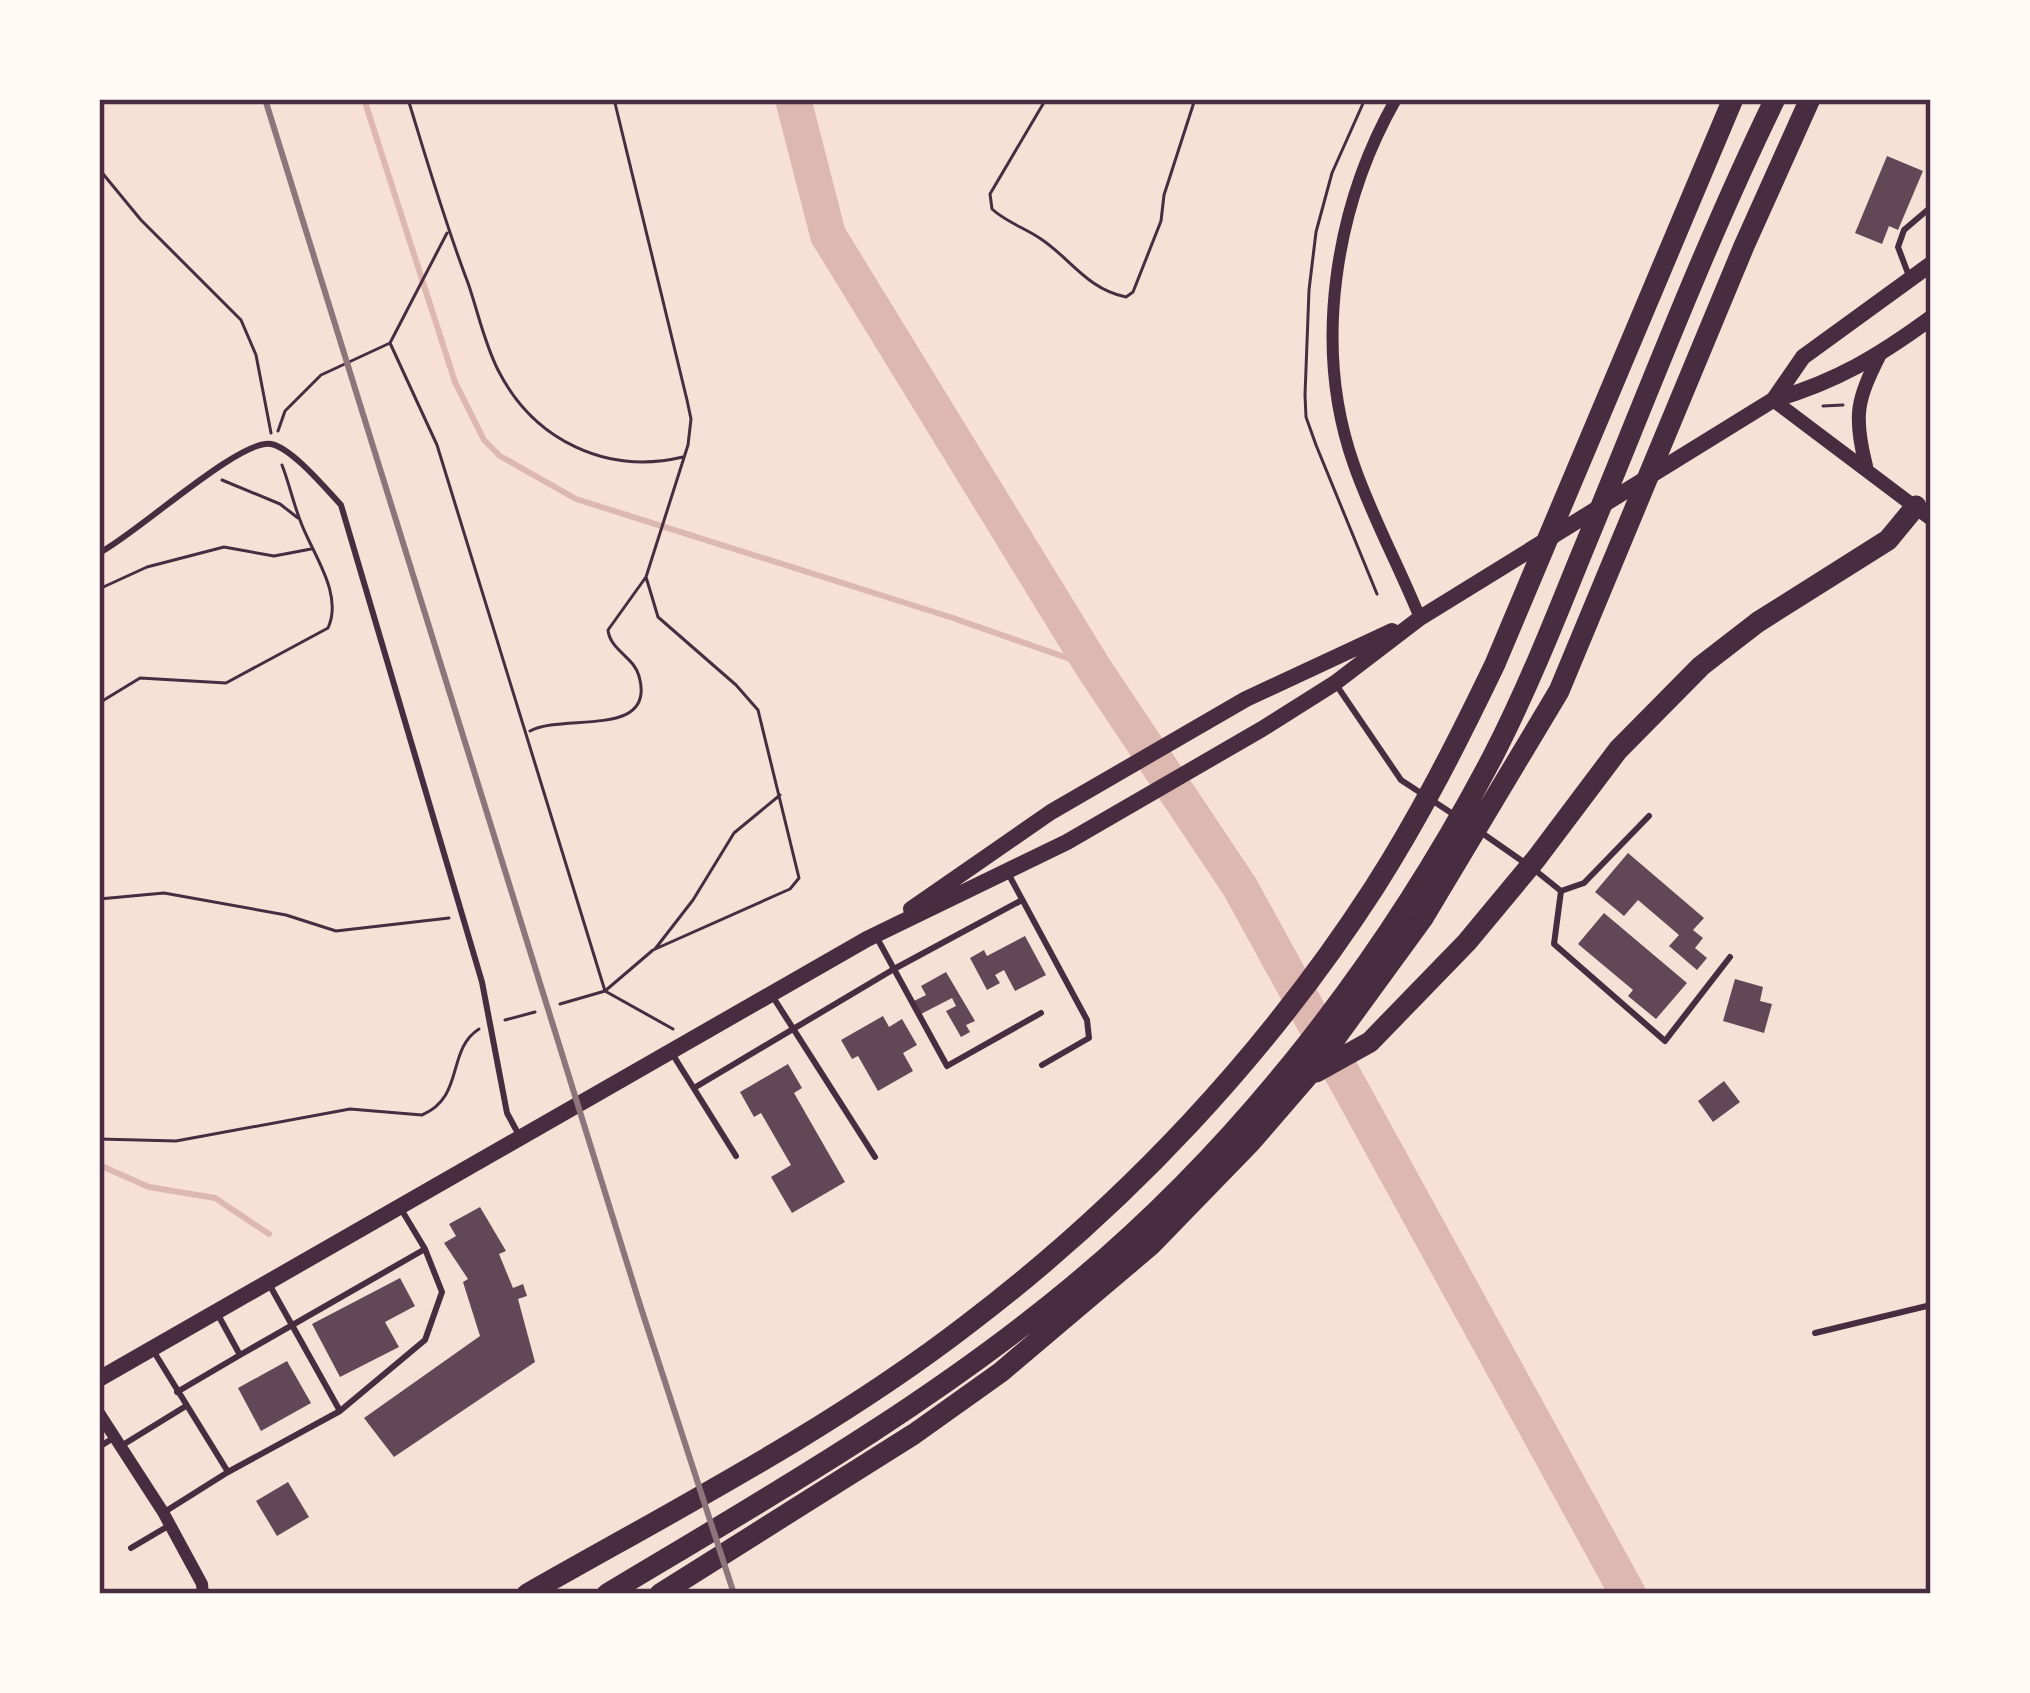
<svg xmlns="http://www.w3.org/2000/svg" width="2030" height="1693" viewBox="0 0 2030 1693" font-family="'Public Sans',sans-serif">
  <rect width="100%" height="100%" fill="#f7e1d7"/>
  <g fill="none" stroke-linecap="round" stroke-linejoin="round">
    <path stroke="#dcb8b0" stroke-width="6" d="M364,99L455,382L484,440L500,456L576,499L953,618L1093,667
      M99,1165L149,1187L215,1198L269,1234"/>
    <path stroke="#dcb8b0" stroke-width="36" d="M793,99L828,235L1093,667L1240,887L1628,1594"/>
  </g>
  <path fill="#644757" d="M1887,156L1923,171L1898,230L1889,226L1882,244L1855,233Z
    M1628,853L1704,918L1693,930L1703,938L1695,948L1707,958L1697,970L1669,946L1679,935L1638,900L1624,916L1595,892Z
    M1604,913L1687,983L1656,1019L1628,996L1633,990L1578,944Z
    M1025,936L1046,975L1015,991L1004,970L995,975L1000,983L987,990L970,958L984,950L987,956Z
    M946,972L975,1021L966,1025L970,1032L961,1037L946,1011L956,1006L952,998L921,1014L914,1001L926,995L921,986Z
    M1735,979L1763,987L1760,1001L1772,1004L1764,1033L1723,1021Z
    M883,1016L889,1027L902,1019L917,1045L903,1053L913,1071L878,1091L858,1056L852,1059L841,1040Z
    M788,1064L802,1088L794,1093L845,1182L792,1213L771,1177L791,1165L761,1113L754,1117L740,1092Z
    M1724,1081L1740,1102L1713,1122L1698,1101Z
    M480,1207L506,1251L499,1254L513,1288L523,1284L527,1296L518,1299L535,1362L394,1457L364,1418L480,1336L463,1282L468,1279L444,1243L456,1236L449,1224Z
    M400,1278L415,1306L385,1322L399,1347L340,1377L312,1324Z
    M287,1361L311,1403L261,1431L238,1388Z
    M288,1482L309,1517L277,1536L256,1501Z"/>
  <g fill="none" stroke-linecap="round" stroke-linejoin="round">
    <path stroke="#4a2c40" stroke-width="3" d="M408,99C427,161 445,223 468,283C478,312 484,342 498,370C534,441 607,475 683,457
      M1046,99L990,194L992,209C1006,222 1025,228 1041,239C1071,259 1087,289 1126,297L1133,292L1161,221L1164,195L1195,99
      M1365,99L1332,173L1316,232L1309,290L1305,395L1306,417L1316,445L1377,594
      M99,169L141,220L241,320L256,355L271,433
      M390,343L437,445L605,991L653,950L790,889L799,878L758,710L736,685L658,617L646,577
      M1823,406L1843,405
      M278,431L285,411L321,375L390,343L447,233
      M222,480L280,504L298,518
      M99,589L147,567L224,547L274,556L311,549
      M99,703L140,678L226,683L328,628C344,593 311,552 300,520C293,502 289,483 282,465
      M530,731C563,713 657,739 639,676C634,657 610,650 608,630L646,577L688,445L691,419L687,400L614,99
      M99,899L164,893L286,915L336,931L449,918
      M655,949L693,900L734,833L780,795
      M560,1004L605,991L673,1029
      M505,1020L535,1012
      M99,1139L176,1141L350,1109L422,1115C465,1097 446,1050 479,1029"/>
    <path stroke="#4a2c40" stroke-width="6" d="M1909,276L1898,247L1904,230L1931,207
      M99,553C134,536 240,438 271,444C292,448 326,489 341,505L482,982L507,1113L520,1137
      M1337,686L1401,780L1456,816
      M1482,833L1525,863
      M1536,871L1561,891L1554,944L1665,1041L1730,957
      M1009,875L1087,1020L1089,1038L1042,1065
      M1561,891L1584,883L1649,816
      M877,938L947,1066L1041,1013
      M773,997L875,1157
      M673,1055L736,1156
      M694,1088L894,969L1022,900
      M217,1313L240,1355L425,1249
      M1815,1333L1931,1305
      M154,1352L228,1472L166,1511
      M177,1392L240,1355
      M340,1411L425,1340L442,1292L425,1249L401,1209
      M121,1446L186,1406
      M99,1447L115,1437
      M228,1472L340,1411L269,1284
      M131,1548L170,1525"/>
    <path stroke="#4a2c40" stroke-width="12" d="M1396,99C1335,206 1312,347 1354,465C1372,517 1399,566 1420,618
      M99,1413L163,1512L202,1584L203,1594"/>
    <path stroke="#4a2c40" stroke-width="14" d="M1773,400L1931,519
      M1866,466C1853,415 1857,400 1880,354"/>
    <path stroke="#4a2c40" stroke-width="16" d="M1774,399L1803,357L1931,264
      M911,909L1051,812L1246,699L1392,631
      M99,1379L867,939L1067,842L1262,729L1335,683L1420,618L1773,400C1836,382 1879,356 1931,318"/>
    <path stroke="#4a2c40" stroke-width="21" d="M1316,1072L1370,1042L1467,942L1536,859L1618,750L1701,666L1758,622L1888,540L1916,506
      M527,1594C676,1509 832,1429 968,1324C1126,1204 1266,1055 1374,888C1420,816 1458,741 1495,664L1733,99
      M607,1594C767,1498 930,1405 1074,1285C1246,1142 1388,956 1492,758C1525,694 1552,627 1579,560C1643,406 1702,249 1775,99
      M660,1594L914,1434L1001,1372L1151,1245L1251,1142L1308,1076L1423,918L1559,691L1744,246L1810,99"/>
    <path stroke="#8f747c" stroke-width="6" d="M265,99L641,1308L734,1594"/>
  </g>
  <rect width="2030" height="1693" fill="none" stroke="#fffaf5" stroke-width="204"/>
  <rect x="102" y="102" width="1826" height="1489" fill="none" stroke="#4a2c40" stroke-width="4.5"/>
</svg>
